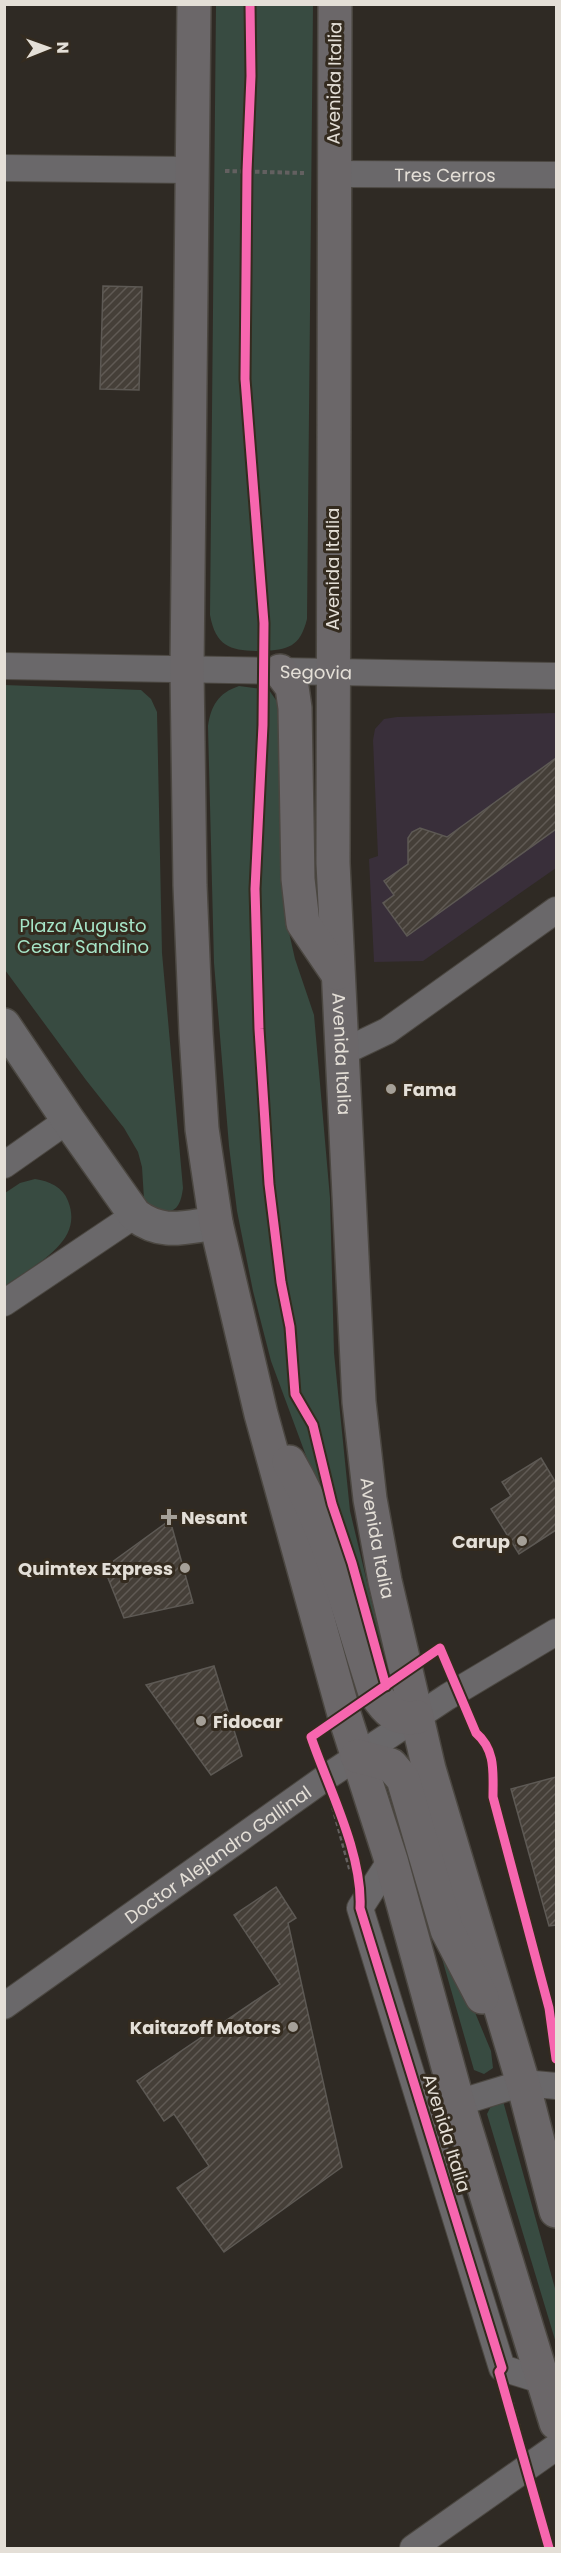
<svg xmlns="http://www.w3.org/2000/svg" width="561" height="2553" viewBox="0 0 561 2553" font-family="Poppins,sans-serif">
  <defs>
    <pattern id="building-hatch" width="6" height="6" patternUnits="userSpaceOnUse" patternTransform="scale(1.5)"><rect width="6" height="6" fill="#453f38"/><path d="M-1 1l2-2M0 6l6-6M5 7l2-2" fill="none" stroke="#605a54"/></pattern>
  </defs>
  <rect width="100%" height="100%" fill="#2f2a24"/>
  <path fill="#392f3a" d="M556,713V868L423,961L374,962L369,859L378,856L373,740L375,729L384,719L397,717Z"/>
  <path fill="#384b41" d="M216,5H313L307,619C300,647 288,650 262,651C232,651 216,648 210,615Z
    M4,685L141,690L151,699L157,712L162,953L183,1188C180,1211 173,1215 150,1209L144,1199L142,1167L138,1152L124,1128L86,1080L5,970Z
    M239,686L269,690L278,703L288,928L295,959L314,1015L330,1198L334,1353L350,1511L387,1666L380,1671L329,1518L271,1361L253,1291L237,1211L229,1146L214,963L208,726C211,706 218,693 239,686Z
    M35,1179C49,1181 63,1187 68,1201C85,1243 33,1265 5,1286V1193L20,1183Z
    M392,1784L442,1933L491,2051L493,2068L484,2074L474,2070Z
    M503,2101L556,2292V2343L487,2114L490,2108Z"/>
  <path fill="url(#building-hatch)" stroke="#5d5954" stroke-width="1.5" d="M103,286L142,287L139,390L100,389Z
    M556,758V829L407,936L383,903L394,895L384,881L408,864V838L412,832L420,828L447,837Z
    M541,1458L556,1483V1530L519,1554L491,1509L511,1496L502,1482Z
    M170,1520L193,1603L124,1618L104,1568Z
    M214,1666L242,1756L211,1775L146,1685Z
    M556,1777V1925L549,1926L511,1789Z
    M276,1887L296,1918L288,1923L342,2167L224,2252L177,2188L209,2166L174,2114L164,2121L137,2081L280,1984L234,1915Z"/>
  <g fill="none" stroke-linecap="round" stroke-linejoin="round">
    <defs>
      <g id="minor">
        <path d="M4,168L191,170"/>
        <path id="s1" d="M333,174L556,175"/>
        <path id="s2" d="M4,666L556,676"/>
        <path d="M341,1053L387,1031L556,910"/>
        <path d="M4,1165L68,1120"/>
        <path d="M4,1303L135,1215"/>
        <path d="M391,1860L360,1908L502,2368L544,2381"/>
        <path id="s3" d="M4,2006L325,1778L447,1697L556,1632"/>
        <path d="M458,2103L523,2083L556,2086"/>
        <path d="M413,2548L556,2447"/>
      </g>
      <path id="tertiary" d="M4,1025L68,1120L135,1215C163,1236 184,1227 216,1223"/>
      <g id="primary">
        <path d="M194,4L187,670L190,885L196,1033L202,1129L216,1223L261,1414L344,1714L391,1860L458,2103L556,2423"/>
        <path id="s4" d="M335,4L333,863L359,1402L370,1499L385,1581L429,1769L523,2083L556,2211"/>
        <path d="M280,671L292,687L295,708L298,879L303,923L337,973"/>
        <path d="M289,1462C330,1532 350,1616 375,1693C386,1710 395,1721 417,1717"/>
        <path d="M357,1756L391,1765L403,1779L447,1930L482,1997"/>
      </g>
    </defs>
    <use href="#minor" stroke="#4b4741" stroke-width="28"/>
    <use href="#tertiary" stroke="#4b4741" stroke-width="36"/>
    <use href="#primary" stroke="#4b4741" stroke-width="36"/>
    <path stroke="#636060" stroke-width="4" stroke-dasharray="4.5 3" stroke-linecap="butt" d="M225,171L304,173
      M333,1807L350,1869
      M512,2402L522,2438
      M537,2494L552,2548"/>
    <use href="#minor" stroke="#6a686a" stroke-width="26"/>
    <use href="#tertiary" stroke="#6a686a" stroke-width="33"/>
    <use href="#primary" stroke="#6b6769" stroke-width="33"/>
    <defs>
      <path id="cycleway" d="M250,4L251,76L247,171L245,379L264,623L263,725L255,889L259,1029L269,1184L281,1282L290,1327L295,1394L313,1425L332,1504L352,1563L386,1686
        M549,2548L499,2372L502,2368L360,1908C363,1854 328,1787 311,1737L440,1648L476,1733C496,1750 493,1773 493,1797L549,2008L556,2059"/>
    </defs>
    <use href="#cycleway" stroke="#342b1f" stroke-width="13"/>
    <use href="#cycleway" stroke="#f766af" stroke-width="9"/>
  </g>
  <g fill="#a5a098" stroke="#342b1f" stroke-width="2">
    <circle cx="391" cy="1089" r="6"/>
    <path d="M166 1508h6v6h6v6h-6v6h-6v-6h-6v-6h6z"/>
    <circle cx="522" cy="1541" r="6"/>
    <circle cx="185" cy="1568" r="6"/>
    <circle cx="201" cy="1721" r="6"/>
    <circle cx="293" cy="2027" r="6"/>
  </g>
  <g text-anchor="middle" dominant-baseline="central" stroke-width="6" stroke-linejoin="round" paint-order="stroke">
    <g font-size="18" fill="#e4dfd7" stroke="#342b1f">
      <text transform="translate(334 83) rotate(-89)">Avenida Italia</text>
      <text stroke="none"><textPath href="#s1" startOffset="112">Tres Cerros</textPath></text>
      <text transform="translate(332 569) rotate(-90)">Avenida Italia</text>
      <text stroke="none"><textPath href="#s2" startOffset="312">Segovia</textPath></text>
      <text stroke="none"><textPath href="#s4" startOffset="1050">Avenida Italia</textPath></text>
      <text stroke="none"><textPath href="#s4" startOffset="1536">Avenida Italia</textPath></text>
      <text stroke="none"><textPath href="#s3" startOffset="262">Doctor Alejandro Gallinal</textPath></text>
      <text transform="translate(447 2133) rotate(73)">Avenida Italia</text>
    </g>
    <g font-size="18" fill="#a6e4c7" stroke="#342b1f">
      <text x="83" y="925">Plaza Augusto<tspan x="83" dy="21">Cesar Sandino</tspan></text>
    </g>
    <g font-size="18" font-weight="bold" fill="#e4dfd7" stroke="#342b1f" text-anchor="start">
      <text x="403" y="1089">Fama</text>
      <text x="181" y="1517">Nesant</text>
      <text x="510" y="1541" text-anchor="end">Carup</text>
      <text x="173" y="1568" text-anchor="end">Quimtex Express</text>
      <text x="213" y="1721">Fidocar</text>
      <text x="281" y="2027" text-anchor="end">Kaitazoff Motors</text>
    </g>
  </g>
  <rect width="561" height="2553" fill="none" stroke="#e4dfd7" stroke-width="12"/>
  <g transform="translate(48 48) rotate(89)" stroke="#342b1f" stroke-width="4.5" paint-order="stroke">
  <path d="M0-4.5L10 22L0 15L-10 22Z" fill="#e4dfd7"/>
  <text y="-9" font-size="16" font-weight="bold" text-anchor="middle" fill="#e4dfd7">N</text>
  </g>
</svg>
